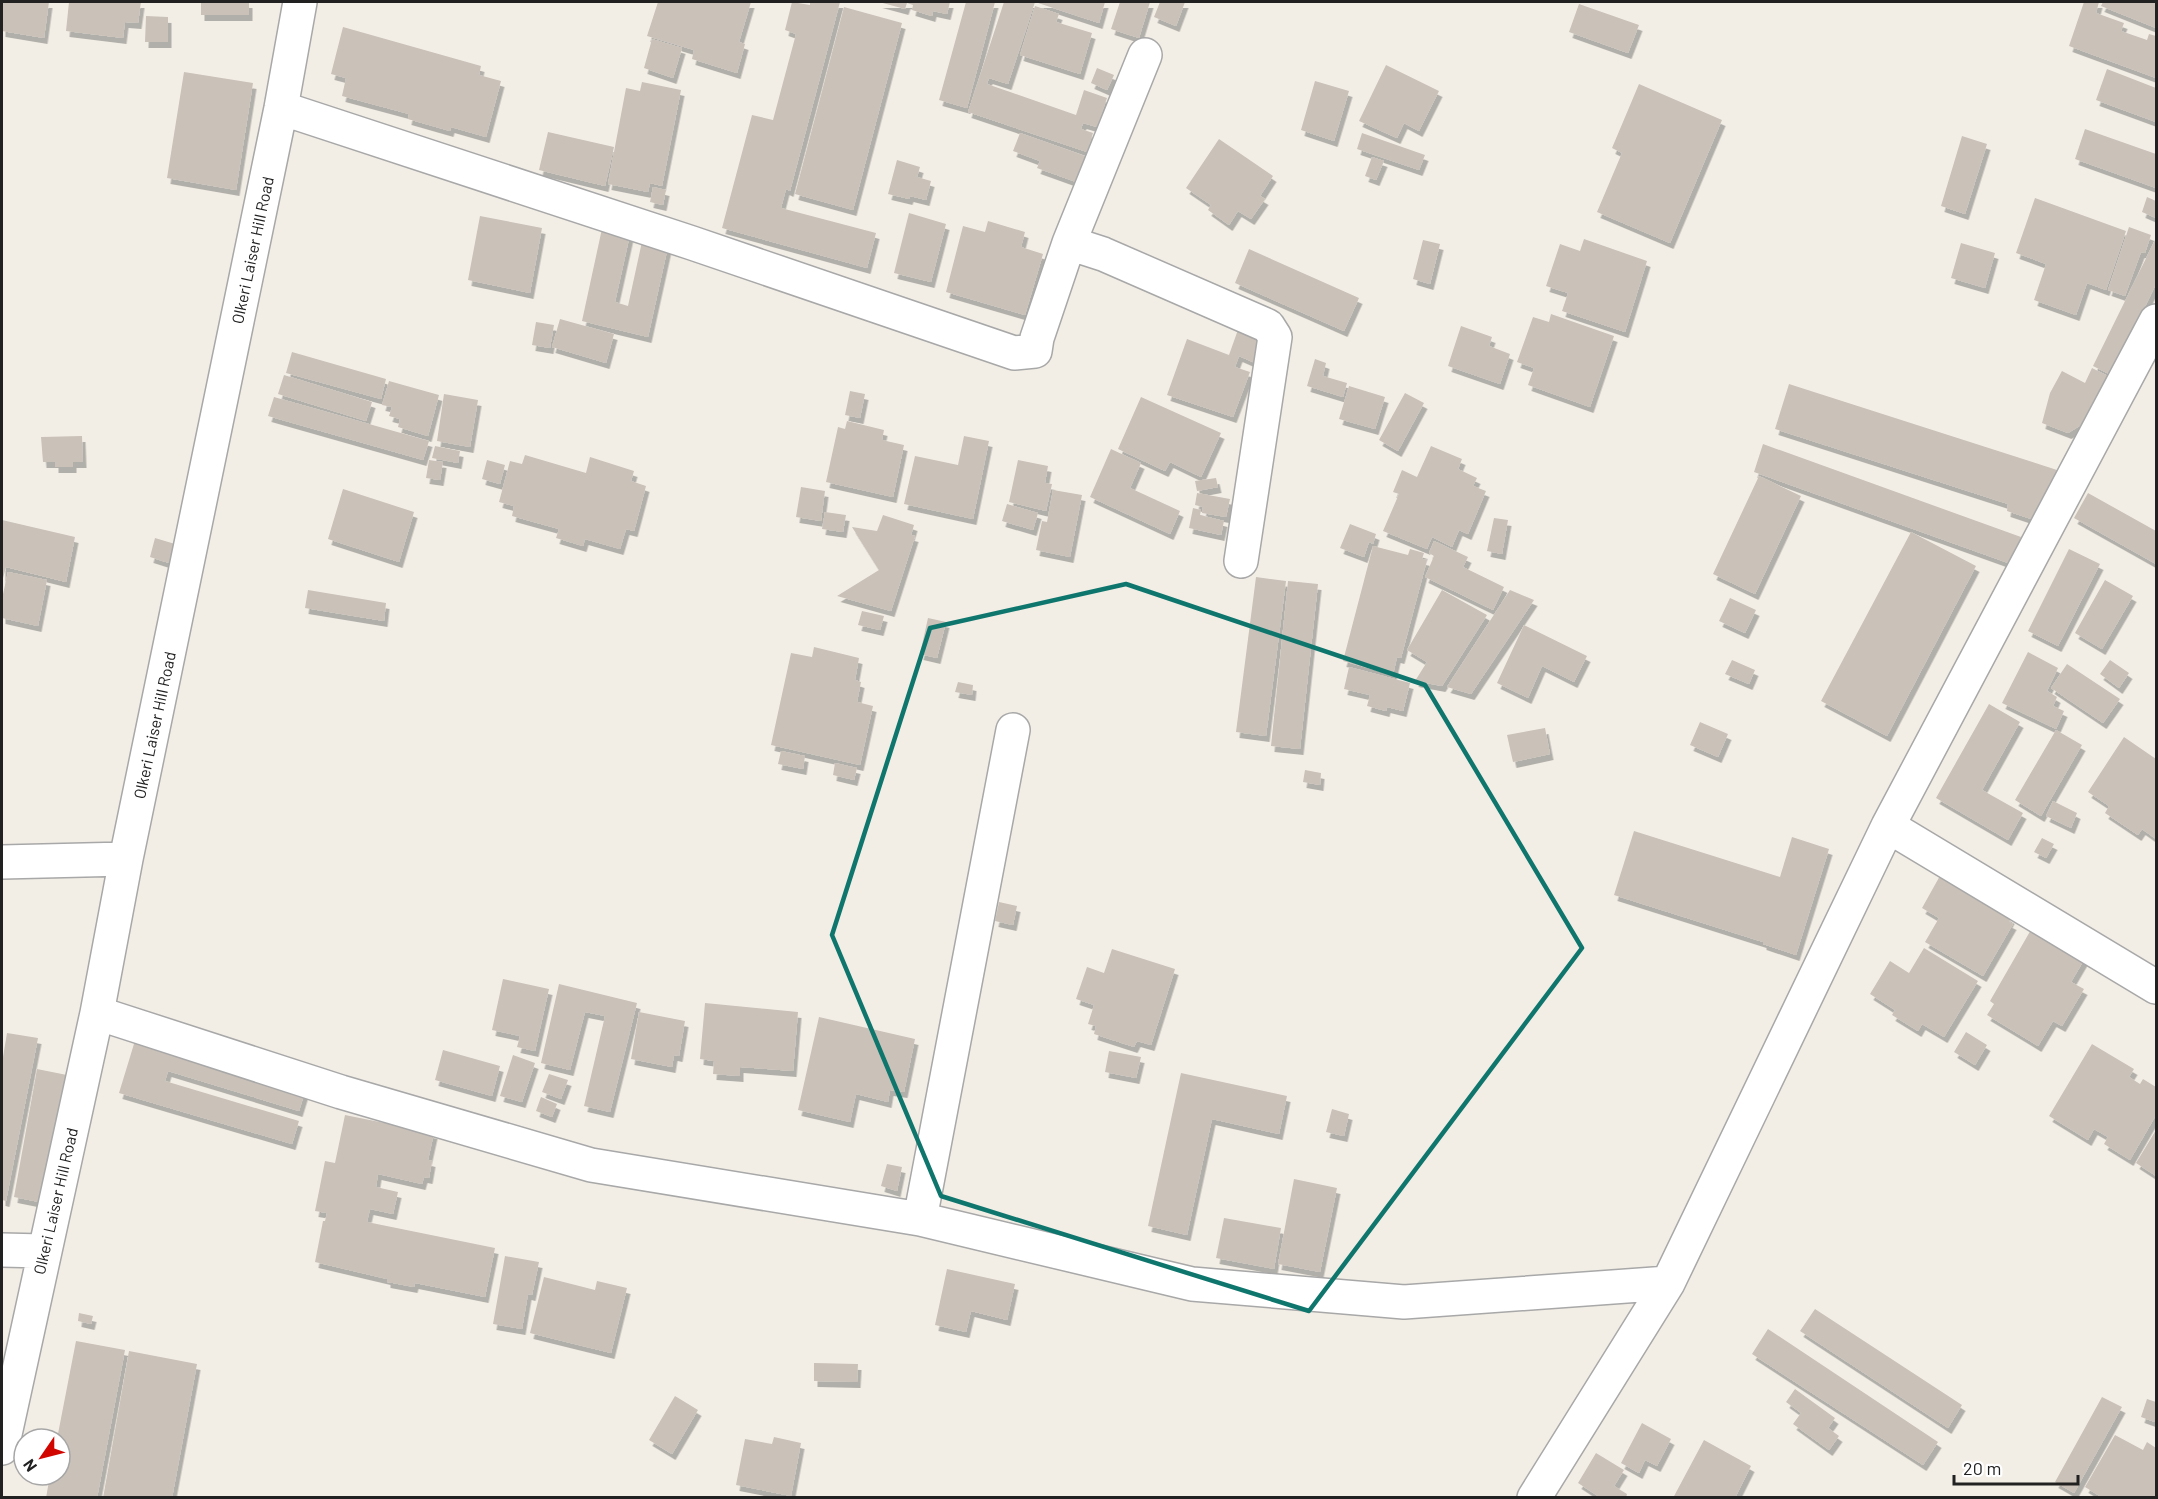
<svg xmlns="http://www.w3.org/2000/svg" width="2158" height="1499" viewBox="0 0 2158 1499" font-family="Barlow,sans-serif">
  <defs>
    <filter id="shadow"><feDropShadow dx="3.5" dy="6" stdDeviation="0" flood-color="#0004"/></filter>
  </defs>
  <rect width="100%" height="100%" fill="#f2eee6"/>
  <path fill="#cac1b9" filter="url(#shadow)" d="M2,2H49L44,38L2,31Z
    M69,2H141L138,23L125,22L123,38L66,31Z
    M201,2H249V15H201Z
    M658,2H751L739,42L745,44L737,73L692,59L694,50L647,36Z
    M792,2L810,5V2H840L790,191L786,189L781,208L876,233L867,268L722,228L752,115L773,120L796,34L785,30Z
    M879,2H950L947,14L933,11L932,16L912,10L913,5L907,3L905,9Z
    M966,2H995L967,108L939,100Z
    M1004,2H1105L1099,23L1035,2L1008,84L989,78L987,84L1076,115L1084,90L1107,98L1097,127L1083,123L1081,129L1093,133L1087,152L968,112Z
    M1120,2H1150L1139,38L1111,29Z
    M1160,2H1185L1176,26L1154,17Z
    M2084,2H2099L2096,13L2124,23L2121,31L2147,40L2149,34L2156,36V78L2069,46Z
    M2103,2H2156V28L2101,6Z
    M1579,4L1639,25L1628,53L1569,32Z
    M1035,6L1059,14L1056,22L1092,33L1080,74L1020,55Z
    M844,7L902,23L853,210L795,194Z
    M146,16L168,17V42H145Z
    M343,27L481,66L479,75L501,81L486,137L451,127L450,131L408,119L409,114L342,96L346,78L331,74Z
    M652,39L682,48L673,78L644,68Z
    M1386,65L1439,91L1419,131L1404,123L1397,138L1359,121Z
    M1097,68L1114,75L1107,90L1091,83Z
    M2107,69L2156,88V122L2096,100Z
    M184,72L253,83L236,190L167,178Z
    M1315,81L1349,91L1334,141L1301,130Z
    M642,82L681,90L662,186L650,183L648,192L608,184L626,88L640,91Z
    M1639,84L1722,120L1670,243L1597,212L1622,153L1612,148Z
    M2085,129L2156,154V188L2075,159Z
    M548,132L614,147L605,186L539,170Z
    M1020,133L1088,157L1079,183L1037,168L1040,161L1013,151Z
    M1362,133L1425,155L1419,170L1357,149Z
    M1962,136L1987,144L1965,214L1941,206Z
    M1219,139L1273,176L1260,196L1265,199L1251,219L1238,211L1229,225L1208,210L1211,205L1186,188Z
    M1372,157L1384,161L1376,180L1365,176Z
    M897,160L920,167L917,177L931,181L926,200L910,196L909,199L888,194Z
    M653,187L666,190L663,205L650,202Z
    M2147,197L2156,201V218L2142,212Z
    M2035,198L2126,231L2106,290L2087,283L2076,315L2034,300L2046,264L2016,253Z
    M909,213L946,224L931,282L894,273Z
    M480,216L542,228L530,293L468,280Z
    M988,221L1025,232L1021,247L1043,254L1025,315L946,292L963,226L985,232Z
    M603,224L631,230L615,302L628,306L643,237L669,242L648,337L582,321Z
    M2129,227L2151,235L2145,253L2141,252L2125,296L2108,290Z
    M2156,238V284L2124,350L2117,378L2093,366Z
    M1584,239L1647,261L1625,332L1562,311L1568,293L1546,286L1560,244L1580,251Z
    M1423,240L1440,244L1430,284L1413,279Z
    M1961,243L1995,253L1985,288L1951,278Z
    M1249,249L1359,298L1344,331L1235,283Z
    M1551,314L1614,336L1590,407L1528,385L1534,368L1517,362L1533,317L1549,322Z
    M560,319L614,334L606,363L552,347Z
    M536,322L554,325L550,348L532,345Z
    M1240,324L1266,333L1255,363L1239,356L1235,367L1250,372L1233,417L1167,395L1187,339L1229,355Z
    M1461,326L1492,337L1489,346L1510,354L1500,384L1448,366Z
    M292,352L386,379L381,399L286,373Z
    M1315,359L1326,363L1323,376L1347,383L1343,397L1307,386Z
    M2092,368L2110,377L2086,422L2068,433L2042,423L2050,393L2062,371L2085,383Z
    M284,375L372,402L366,421L278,394Z
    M389,381L439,395L428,436L398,427L400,419L389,416L392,407L382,405Z
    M1789,384L2057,470L2040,522L2007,511L2008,504L1775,429Z
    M1349,386L1385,397L1375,429L1339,419Z
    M850,391L865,394L860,418L845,415Z
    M1405,393L1424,403L1398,451L1379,440Z
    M444,394L478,400L470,447L437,441Z
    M274,397L429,441L423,460L268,416Z
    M1141,397L1221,433L1201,477L1170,462L1165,471L1118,449Z
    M847,421L884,430L882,440L904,445L893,497L826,482L838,427L845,429Z
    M82,436L83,462H73V467H55V462H43L41,437Z
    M964,436L989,441L973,519L904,504L915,456L958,465Z
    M1763,444L2021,537L2011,564L1754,472Z
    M435,446L460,451L458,463L432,458Z
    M1431,446L1462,459L1458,469L1477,478L1473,486L1486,491L1468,534L1459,530L1452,547L1432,537L1427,549L1383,531L1399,494L1393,492L1402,470L1417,477Z
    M1111,449L1141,463L1130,488L1180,511L1170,534L1090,497Z
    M525,455L586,473L590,457L634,471L631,481L646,486L634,531L626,529L620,549L585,539L583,546L556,538L559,529L512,516L514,506L499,502L510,461L522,464Z
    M429,460L443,462L440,480L426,478Z
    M487,460L505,465L500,484L482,479Z
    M1018,460L1048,466L1045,483L1052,484L1046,511L1009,502Z
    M1759,476L1801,496L1755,594L1713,574Z
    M1216,478L1218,487L1197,491L1195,481Z
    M801,487L825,491L821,521L796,517Z
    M343,489L414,512L399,562L328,539Z
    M1053,490L1082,495L1070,557L1036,550L1042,521L1047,522Z
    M1197,493L1230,499L1226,517L1202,513L1203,507L1195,505Z
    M2088,493L2156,531V564L2074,518Z
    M1007,504L1038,513L1033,530L1002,521Z
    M1193,508L1201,510L1200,515L1224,521L1221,535L1189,528Z
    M825,512L846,515L843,532L822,529Z
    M883,515L914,525L911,535L915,536L891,611L837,596L879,570L852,527L877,531Z
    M1494,518L1508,520L1502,554L1487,551Z
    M2,520L75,537L66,582L6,567L2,582Z
    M1350,524L1376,534L1373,544L1369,542L1364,557L1340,548Z
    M1911,532L1976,566L1887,736L1821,701Z
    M155,538L175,544L169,563L150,557Z
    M1434,541L1468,557L1463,567L1504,587L1493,610L1425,577L1434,556L1429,553Z
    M1373,546L1408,555L1410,549L1424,553L1422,559L1427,560L1401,658L1397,657L1393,675L1343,661Z
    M2069,549L2100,564L2058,646L2028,631Z
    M8,572L47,580L38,626L2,618V593L3,594Z
    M1256,577L1286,581L1266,736L1236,732Z
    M2105,580L2133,596L2102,649L2075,633Z
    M1288,581L1318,584L1300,749L1271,746Z
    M308,590L386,603L384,621L305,608Z
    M1442,590L1487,615L1442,686L1415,681L1427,662L1407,650Z
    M1510,590L1534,600L1471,694L1447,687Z
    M1730,598L1756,610L1745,633L1719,621Z
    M862,611L884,616L880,630L858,625Z
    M928,618L946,622L937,658L920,654Z
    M1524,625L1587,656L1574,682L1542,666L1528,698L1497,683Z
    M814,647L859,658L855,680L861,682L857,702L873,706L860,765L771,745L791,653L812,657Z
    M2028,652L2058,668L2047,691L2057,697L2053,706L2064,711L2056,729L2002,703Z
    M1732,660L1755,670L1749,684L1725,674Z
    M2110,660L2129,673L2119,688L2100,674Z
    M2067,664L2120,699L2103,723L2051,688Z
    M1349,667L1410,683L1403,711L1387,707L1386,711L1367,706L1370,695L1344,689Z
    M958,682L973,685L972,695L955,692Z
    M1989,704L2020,722L1982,790L2023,813L2008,840L1936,798Z
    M1700,722L1728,734L1718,757L1690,745Z
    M1545,728L1550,754L1513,762L1507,735Z
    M2056,730L2082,745L2041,816L2015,800Z
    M2124,737L2156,759V839L2142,829L2138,835L2105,813L2109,806L2088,792Z
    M781,751L805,756L803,769L778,764Z
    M835,763L857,768L854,780L833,775Z
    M1305,770L1321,773L1320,785L1303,782Z
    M2053,801L2077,813L2071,828L2046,816Z
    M1634,831L1780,877L1792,837L1829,849L1796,955L1763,944V942L1614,895Z
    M2042,838L2054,844L2046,858L2034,852Z
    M1941,874L2011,918L2009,922L2013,924L1983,976L1925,942L1939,918L1922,908Z
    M999,902L1017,906L1013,925L995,921Z
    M2036,921L2088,953L2071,982L2084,989L2062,1026L2053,1021L2038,1046L1987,1015L1994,1004L1990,1001Z
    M1924,948L1978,981L1944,1037L1922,1024L1918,1031L1892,1015L1895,1010L1870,994L1890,961L1909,973Z
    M1112,949L1175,969L1151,1045L1137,1041L1134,1047L1094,1034L1096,1026L1088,1024L1094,1005L1076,999L1087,967L1104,973Z
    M503,979L549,989L535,1051L517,1047L520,1036L492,1030Z
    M559,984L637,1003L610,1112L584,1106L605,1016L585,1012L570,1070L541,1063Z
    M705,1003L798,1012L793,1071L740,1067V1076L713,1074L714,1061L700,1059Z
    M639,1012L685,1021L679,1056L674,1055L672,1067L631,1059Z
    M819,1017L915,1039L904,1092L890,1090L888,1102L856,1094L850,1122L798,1110Z
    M1966,1032L1987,1045L1975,1065L1954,1052Z
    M7,1033L38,1038L6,1201L2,1200V1063Z
    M137,1034L307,1085L299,1111L168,1071L165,1081L299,1121L292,1144L119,1093Z
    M2092,1044L2134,1069L2129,1077L2140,1084L2143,1079L2156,1087V1115L2130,1160L2104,1144L2108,1137L2094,1129L2088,1140L2049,1116Z
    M443,1050L500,1066L492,1096L435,1080Z
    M1109,1051L1141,1057L1136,1078L1105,1072Z
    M513,1055L535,1063L522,1102L500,1096Z
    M37,1069L67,1075L44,1203L14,1197Z
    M1181,1073L1287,1096L1279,1134L1212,1119L1187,1235L1148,1226Z
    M549,1074L568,1080L561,1099L542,1092Z
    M541,1097L557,1104L552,1117L536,1111Z
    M1332,1109L1349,1114L1344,1136L1326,1132Z
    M345,1115L434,1133L428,1160L432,1161L429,1178L424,1177L422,1184L378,1174L376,1187L398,1192L393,1214L370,1209L367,1222L495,1248L485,1297L415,1283L414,1287L387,1282V1279L315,1262L323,1221H325L327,1213L315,1211L325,1161L335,1163Z
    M2156,1130V1176L2136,1163Z
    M887,1164L902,1167L897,1191L881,1186Z
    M1294,1179L1337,1188L1320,1272L1278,1264Z
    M1224,1218L1281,1228L1274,1269L1216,1258Z
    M505,1256L539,1262L532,1295L528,1294L522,1329L493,1324Z
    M947,1269L1015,1284L1007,1320L971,1311L966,1332L935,1325Z
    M544,1277L595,1290L597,1281L627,1288L611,1353L530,1333Z
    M1815,1309L1962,1405L1948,1428L1800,1331Z
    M79,1313L93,1316L91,1324L78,1321Z
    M1768,1329L1938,1442L1923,1465L1752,1354Z
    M76,1341L125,1350L97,1498H46L50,1475H60V1439H57Z
    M129,1351L197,1364L172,1498H103Z
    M814,1363L858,1364L857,1382L814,1381Z
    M1795,1389L1835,1418L1828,1428L1839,1436L1829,1450L1793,1424L1801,1413L1786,1402Z
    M675,1396L698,1410L672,1454L649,1440Z
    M2102,1397L2122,1407L2074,1493L2055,1482Z
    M2147,1399L2156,1402L2155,1422L2141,1417Z
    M1642,1423L1671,1439L1657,1466L1645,1460L1639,1473L1621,1463Z
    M2115,1435L2143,1450L2147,1442L2156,1448V1498H2103L2085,1487Z
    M774,1437L801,1443L791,1496L736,1485L745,1439L772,1444Z
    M1704,1440L1751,1466L1735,1498H1673Z
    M1596,1453L1624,1470L1614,1486L1627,1494L1626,1498H1601L1578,1483Z"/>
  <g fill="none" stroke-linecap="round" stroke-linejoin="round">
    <defs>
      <path id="minor" d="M281,108L692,243L1014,353L1035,351L1037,338L1069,243L1103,254L1268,326L1275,337L1241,561
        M1069,243L1145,55
        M1888,826L2156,987
        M2,862L126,859
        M97,1013L341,1092L591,1165L920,1219L1192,1284L1404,1302L1668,1283
        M920,1219L1013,730
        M2,1250L43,1251
        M2,1448L97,1013L126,859L281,108L300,2
        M1534,1498L1668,1283L1888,826L2156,321"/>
    </defs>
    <use href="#minor" stroke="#a8a8a8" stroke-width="36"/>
    <use href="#minor" stroke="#fff" stroke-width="33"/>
  </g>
  <path fill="none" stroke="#0f766e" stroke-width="4.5" stroke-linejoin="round" d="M1126,584L1425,685L1582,948L1309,1311L941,1196L832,935L930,628Z"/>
  <g text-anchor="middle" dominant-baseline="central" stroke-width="6" stroke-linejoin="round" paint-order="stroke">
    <g font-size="16" fill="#212121" stroke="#fff">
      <text transform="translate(252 250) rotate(-78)">Olkeri Laiser Hill Road</text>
      <text transform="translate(154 725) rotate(-78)">Olkeri Laiser Hill Road</text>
      <text transform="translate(55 1201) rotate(-77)">Olkeri Laiser Hill Road</text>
    </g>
  </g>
  <rect width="2158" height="1499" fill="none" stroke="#212121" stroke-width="6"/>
  <g transform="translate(42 1457) rotate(235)"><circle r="28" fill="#ffffff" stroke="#a6a6a6" stroke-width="1.5"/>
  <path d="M0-4.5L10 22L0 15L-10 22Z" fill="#d10600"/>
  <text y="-9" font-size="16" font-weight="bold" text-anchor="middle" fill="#212121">N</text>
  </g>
  <path d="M1954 1475v9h124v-9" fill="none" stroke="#212121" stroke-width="3"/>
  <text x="1963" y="1475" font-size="18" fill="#212121" stroke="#ffffff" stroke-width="4.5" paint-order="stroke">20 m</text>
</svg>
